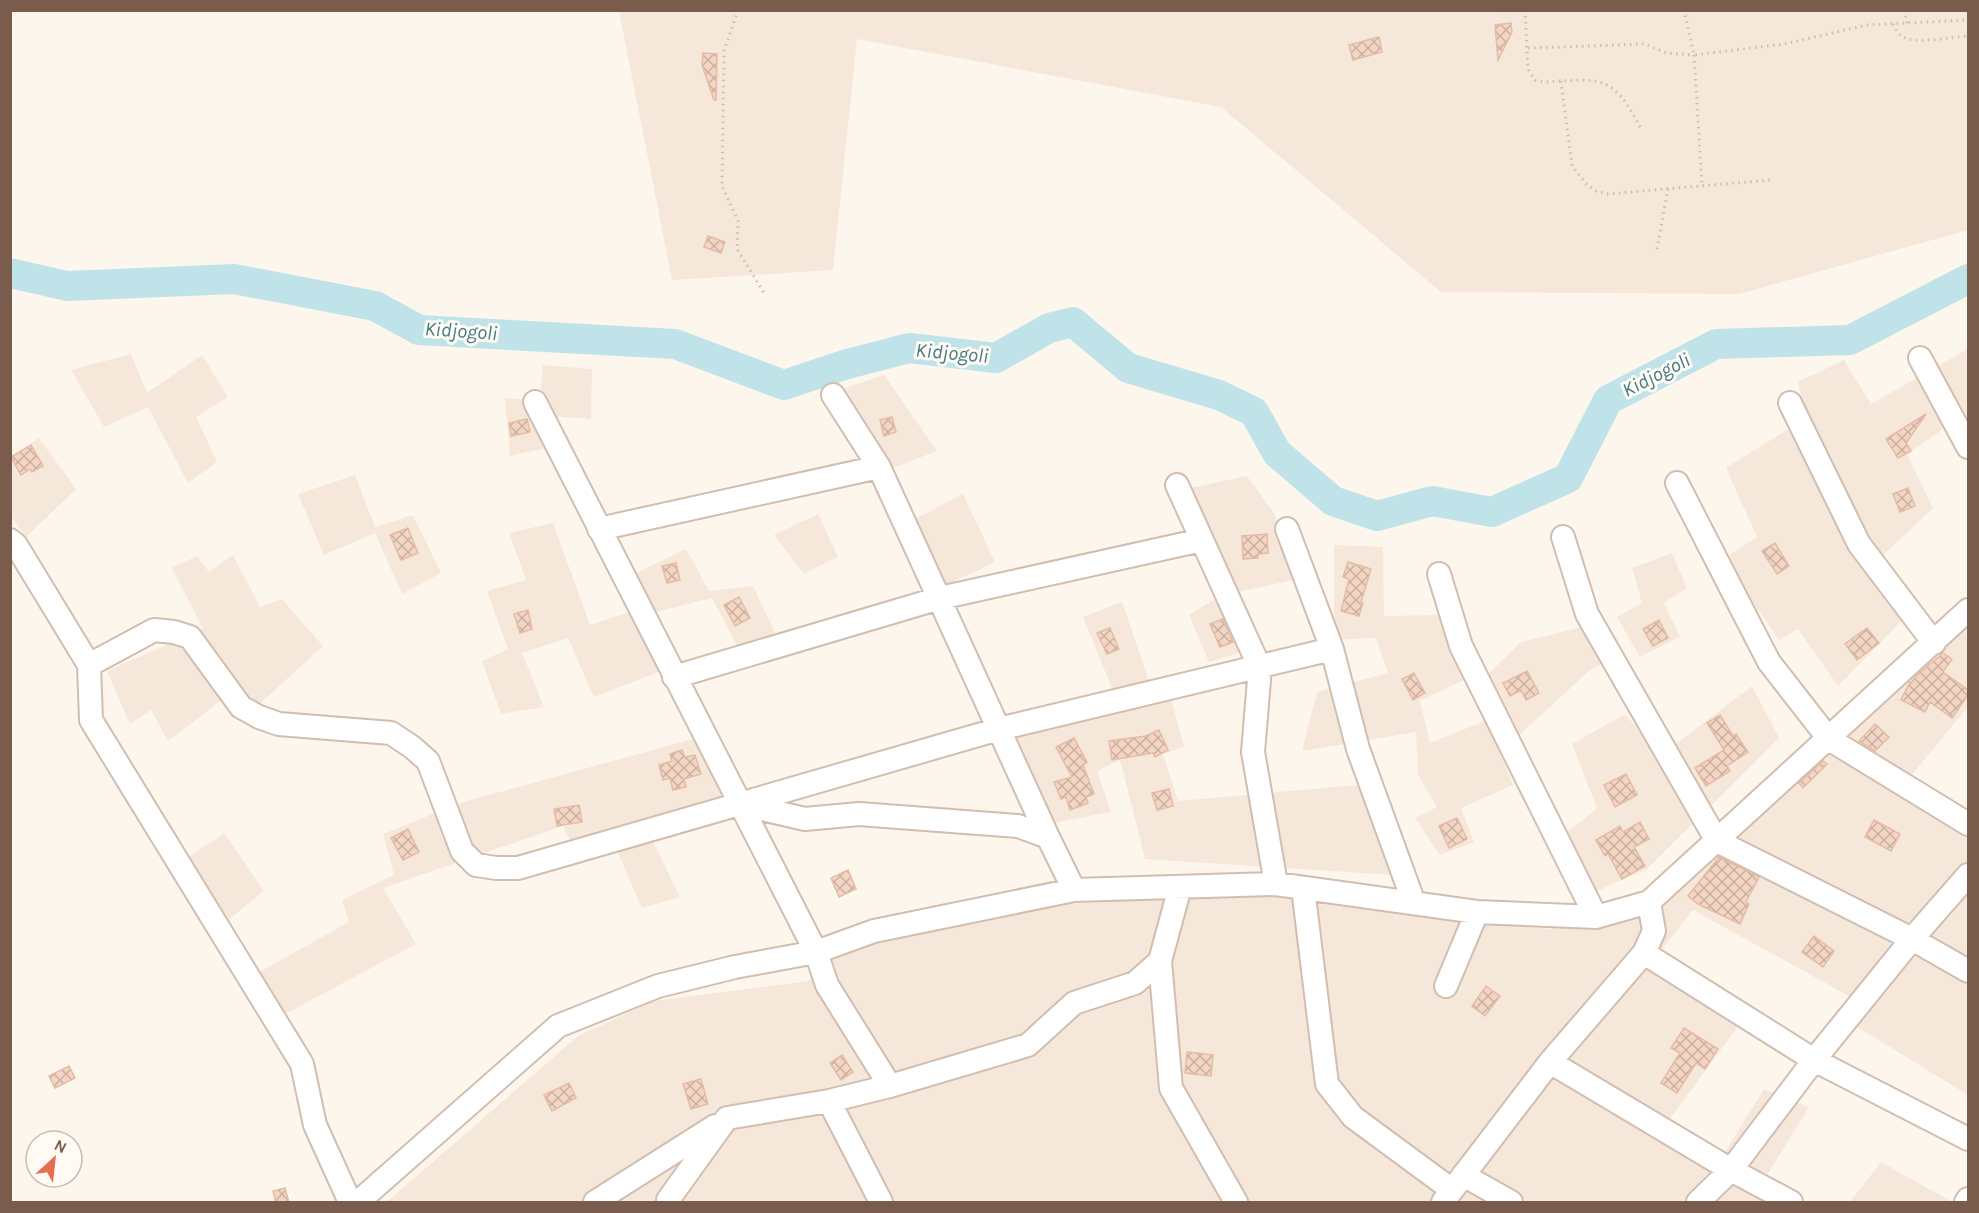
<svg xmlns="http://www.w3.org/2000/svg" width="1979" height="1213" viewBox="0 0 1979 1213" font-family="Karla,sans-serif">
  <defs>
    <pattern id="building-cross-hatch" width="8" height="8" patternUnits="userSpaceOnUse" patternTransform="scale(1.5)"><rect width="8" height="8" fill="#f3d5c3"/><path d="M0 0l8 8M0 8l8-8" fill="none" stroke="#cab0a1"/></pattern>
  </defs>
  <rect width="100%" height="100%" fill="#fdf6ec"/>
  <path fill="#f5e8da" d="M619,11H1968V230L1739,294L1441,292L1221,107L857,39L833,270L672,280Z
    M1968,349V425L1962,416L1907,454L1933,508L1873,565L1909,613L1838,686L1798,629L1779,640L1723,559L1757,537L1726,468L1806,418L1798,382L1844,360L1871,404Z
    M131,354L147,393L202,355L228,397L196,417L217,462L188,483L148,407L104,427L71,370Z
    M543,365L592,369L591,419L550,416V447L510,456L505,398L540,401Z
    M884,375L937,451L880,473L834,392Z
    M39,438L76,489L26,537L11,516V457Z
    M355,475L375,527L413,515L441,573L402,594L375,533L324,555L298,494Z
    M1247,476L1274,513L1293,580L1238,592L1259,647L1209,662L1189,615L1231,589L1181,490Z
    M963,494L995,562L935,590L903,525Z
    M818,514L838,557L804,574L774,535Z
    M553,523L590,625L630,612L618,582L686,549L709,591L753,586L778,639L742,655L712,598L632,618L661,671L594,697L568,638L522,653L544,707L501,714L482,661L508,649L487,591L526,580L509,533Z
    M1334,545L1383,547L1384,616L1441,615L1468,678L1420,701L1430,743L1495,717L1480,682L1521,642L1587,626L1607,661L1590,670L1500,753L1513,785L1461,808L1474,842L1440,855L1415,818L1437,807L1418,775L1416,732L1302,751L1317,692L1388,673L1376,638L1334,640Z
    M1672,553L1687,588L1664,603L1680,637L1640,657L1617,617L1642,603L1632,568Z
    M233,555L260,607L282,599L323,646L253,710L236,689L168,741L151,710L130,724L107,671L203,629L172,568L197,556L209,572Z
    M1122,602L1149,681L1166,680L1184,747L1163,754L1178,801L1370,784L1408,876L1145,859L1120,760L1097,771L1111,812L1043,825L999,730L1114,693L1083,617Z
    M1968,613V707L1900,789L1968,830V1095L1841,1017L1849,996L1693,910L1656,957L1745,1017L1663,1128L1718,1163L1764,1089L1809,1107L1762,1183L1793,1202H387L578,1036L654,1001L809,981L830,954L874,935L1036,906L1242,893L1548,929L1639,911Z
    M1752,686L1779,738L1647,869L1595,892L1558,840L1597,808L1572,744L1625,714L1660,756Z
    M700,737L735,800L647,829L680,897L642,908L613,841L576,852L563,826L383,888L416,944L272,1021L249,978L349,922L342,900L394,875L383,834L460,803Z
    M224,833L264,891L219,927L182,862Z
    M1881,1162L1952,1202H1850Z"/>
  <g fill="none" stroke-linecap="round" stroke-linejoin="round">
    <path stroke="#bfe3e8" stroke-width="30" d="M10,273L67,286L234,279L375,306L419,330L675,344L784,385L844,365L909,348L996,358L1049,328L1073,322L1128,368L1219,395L1254,412L1277,453L1333,501L1377,516L1432,501L1492,512L1568,478L1608,400L1716,344L1850,340L1968,279"/>
  </g>
  <path fill="url(#building-cross-hatch)" stroke="#e6bba3" stroke-width="1.5" d="M1511,23L1512,32L1498,60L1495,25Z
    M1379,37L1382,52L1353,60L1349,45Z
    M703,53L717,54L716,100H714L702,65Z
    M708,236L725,242L721,253L704,247Z
    M1926,414L1906,443L1911,451L1898,458L1886,439Z
    M892,417L896,432L884,436L880,420Z
    M527,419L530,432L511,436L509,423Z
    M31,445L43,466L32,472L30,469L21,475L11,457Z
    M1908,488L1915,506L1900,512L1893,494Z
    M408,528L418,553L401,560L390,535Z
    M1267,534L1268,553L1258,554V558L1243,559L1242,536Z
    M1775,543L1789,566L1777,574L1762,551Z
    M1348,562L1371,569L1361,602L1363,603L1359,616L1341,611L1349,579L1343,577Z
    M676,563L680,580L667,583L662,566Z
    M739,597L750,618L735,626L724,605Z
    M528,610L532,629L520,633L514,614Z
    M1223,619L1233,642L1220,647L1210,624Z
    M1659,620L1668,638L1653,646L1643,629Z
    M1110,628L1119,649L1107,654L1097,633Z
    M1867,628L1879,643L1857,660L1845,644Z
    M1943,653L1952,659L1943,672L1968,690V695L1952,718L1930,702L1925,712L1901,700L1910,682L1911,683L1916,676Z
    M1527,671L1539,693L1526,700L1521,690L1510,696L1503,683Z
    M1414,673L1425,693L1413,700L1402,679Z
    M1720,715L1733,736L1736,734L1748,752L1727,766L1730,771L1706,786L1695,768L1724,750L1707,723Z
    M1875,724L1889,737L1875,751L1859,741Z
    M1159,730L1168,750L1155,757L1153,753L1112,760L1109,741L1146,736Z
    M1074,738L1087,762L1083,765L1094,794L1086,797L1088,803L1070,810L1066,797L1061,799L1054,782L1072,777L1056,747Z
    M682,750L685,757L695,755L701,774L684,779L686,787L673,790L670,778L663,780L659,765L672,761L670,754Z
    M1823,761L1827,764L1803,788L1799,783Z
    M1626,774L1637,795L1615,807L1604,785Z
    M1169,789L1173,806L1157,810L1152,793Z
    M579,805L582,822L557,826L554,809Z
    M1457,818L1467,839L1449,848L1439,826Z
    M1874,820L1900,834L1891,851L1865,837Z
    M1640,822L1649,839L1634,847L1645,866L1622,879L1608,854L1605,856L1596,840L1620,826L1623,832Z
    M408,829L419,852L403,860L391,838Z
    M1719,857L1759,877L1746,902L1749,904L1740,924L1698,904L1688,896Z
    M848,870L856,889L839,897L831,878Z
    M1814,936L1834,951L1823,967L1802,952Z
    M1486,986L1500,996L1485,1016L1472,1006Z
    M1684,1028L1718,1049L1705,1069L1696,1063L1677,1093L1661,1083L1680,1053L1671,1048Z
    M1187,1052L1213,1055L1211,1076L1185,1073Z
    M842,1055L853,1072L841,1080L830,1063Z
    M69,1066L75,1078L55,1088L49,1076Z
    M701,1079L708,1104L691,1109L683,1084Z
    M569,1083L576,1098L552,1111L544,1095Z
    M285,1188L289,1203H276L273,1191Z"/>
  <g fill="none" stroke-linecap="round" stroke-linejoin="round">
    <defs>
      <path id="minor" d="M1920,358L1968,447
        M833,395L879,467L1048,837L1074,890
        M535,402L816,952L827,985L890,1086
        M1790,403L1859,544L1934,643
        M1677,483L1769,662L1829,739L1968,824
        M1177,485L1260,668L1253,752L1276,884
        M599,529L879,467
        M1287,529L1332,649L1358,749L1414,903
        M1563,537L1587,614L1717,841L1912,939L1968,971
        M10,540L16,545L89,665L91,720L302,1064L315,1125L350,1202
        M1439,574L1461,646L1596,917
        M89,665L154,630L174,632L190,637L241,707L259,717L279,724L391,733L412,747L428,761L462,851L476,865L496,868H518L999,729L1332,649
        M674,677L940,598L1202,540
        M740,804L805,819L859,814L1018,826L1048,837
        M1180,887L1160,961L1171,1088L1236,1202
        M1303,888L1327,1084L1353,1117L1452,1190
        M1644,953L1814,1060L1968,1139
        M1446,986L1477,912
        M1550,1062L1731,1170L1791,1202
        M829,1101L881,1202
        M1463,1175L1511,1202
        M358,1202L558,1026L658,986L735,967L816,952L874,931L1074,890L1276,884L1477,912L1596,917L1649,902L1968,610
        M595,1202L715,1126
        M668,1202V1200L727,1118L829,1101L890,1086L1028,1045L1074,1003L1135,983L1160,961
        M1443,1202L1550,1062L1644,953L1654,931L1649,902
        M1698,1202L1731,1170L1814,1060L1912,939L1968,875
        M1966,1202L1968,1199"/>
    </defs>
    <use href="#minor" stroke="#d1beb0" stroke-width="26"/>
    <path stroke="#d9b8a5" stroke-width="3" stroke-dasharray="1.5 4.5" stroke-linecap="butt" d="M738,10L724,51L722,186L738,221L737,249L764,293
      M1456,10L1525,11
      M1525,10L1528,69L1535,80L1543,82C1602,79 1612,73 1641,129
      M1687,10L1685,14L1694,55L1784,44L1867,25L1968,20
      M1906,10L1905,14L1907,23
      M1893,24C1895,28 1898,33 1901,36C1913,45 1953,37 1968,36
      M1528,48L1645,44L1666,53L1694,55L1702,185
      M1561,81L1572,166L1587,185L1596,191L1608,194L1770,180
      M1657,249L1668,188"/>
    <use href="#minor" stroke="#fff" stroke-width="22"/>
  </g>
  <g text-anchor="middle" dominant-baseline="central" stroke-width="6" stroke-linejoin="round" paint-order="stroke">
    <g font-size="20" font-style="italic" fill="#437c86" stroke="#fffaf3">
      <text transform="translate(461 331) rotate(4)">Kidjogoli</text>
      <text transform="translate(952 353) rotate(5)">Kidjogoli</text>
      <text transform="translate(1656 375) rotate(-27)">Kidjogoli</text>
    </g>
  </g>
  <rect width="1979" height="1213" fill="none" stroke="#7a5c4d" stroke-width="24"/>
  <g transform="translate(54 1159) rotate(27)"><circle r="28" fill="#fffaf3" stroke="#cabbb1" stroke-width="1.5"/>
  <path d="M0-4.5L10 22L0 15L-10 22Z" fill="#e76f51"/>
  <text y="-9" font-size="16" font-weight="bold" text-anchor="middle" fill="#7a5c4d">N</text>
  </g>
</svg>
